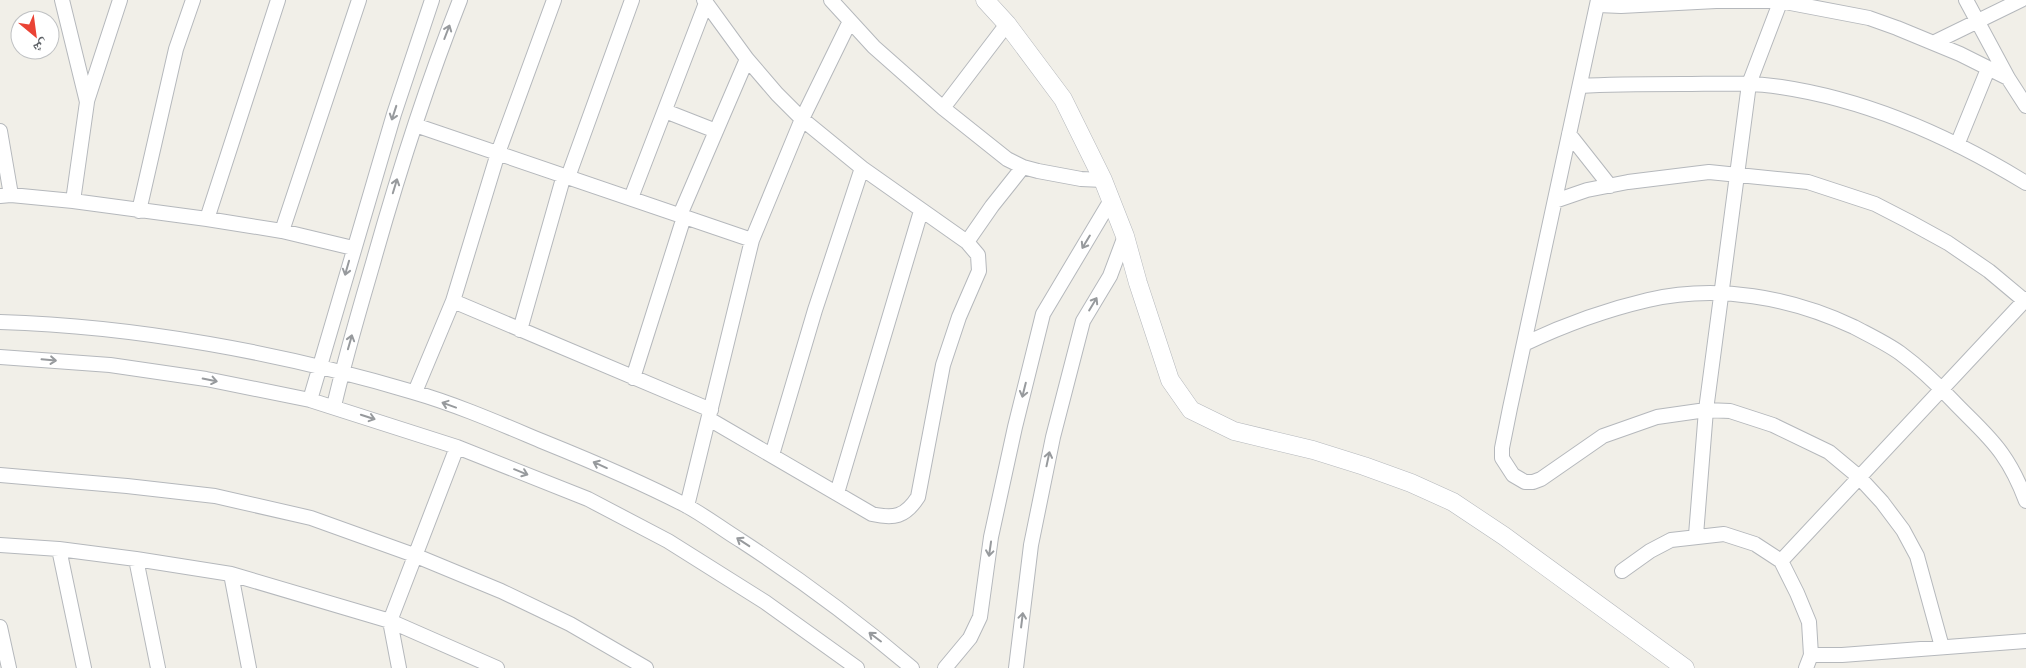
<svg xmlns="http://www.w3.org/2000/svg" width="2026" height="668" viewBox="0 0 2026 668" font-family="Lato,'Noto Naskh Arabic',sans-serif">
  <rect width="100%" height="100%" fill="#f1efe8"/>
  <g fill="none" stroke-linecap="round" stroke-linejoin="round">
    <defs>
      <path id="minor" d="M62,0L87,102L73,201
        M704,0L747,59L777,94L802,119L862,168L967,242L992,206L1023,167
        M831,0L874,47L943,108L1007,159L1023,167L1038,171L1081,179L1103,180
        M1598,0L1510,408L1502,448V458L1513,475L1525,482H1533L1541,479L1603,436L1657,417L1706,410L1730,411L1773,425L1829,452L1859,477L1882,502L1903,530L1917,556L1942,647
        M1966,0L2008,78L2026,106
        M1598,5L1621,6L1716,1H1780L1869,18L1897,28L1960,54L2008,78
        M1935,42L2021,0
        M1580,86C1614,84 1648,84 1682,84C1715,84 1748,82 1781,87C1868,100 1951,137 2026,183
        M87,101L120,0
        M943,108L1007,24
        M665,111L716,131
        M415,125L752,240
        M0,131L11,195
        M1569,134L1610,186
        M1957,145L1988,69
        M568,177L632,0
        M0,196L11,195L73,201L207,219L282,231L353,248
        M631,198L706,3
        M1555,201L1587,190L1628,182L1709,172L1808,182L1875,204L1908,221L1948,243L1989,271L2026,302
        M139,211L176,49L193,0
        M680,215L747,59
        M207,219L278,0
        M282,231L359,0
        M453,301L711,410
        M0,322C136,326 283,353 413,392C458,405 501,424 544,442C591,461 639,481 685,505C704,515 722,529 740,540C800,579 858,622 912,668
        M520,330L564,175
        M1524,344C1564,325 1605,310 1648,300C1718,284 1790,297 1854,327C1869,335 1886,343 1900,353C1919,367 1937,384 1953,401C1969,418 1989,435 2002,454C2012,468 2020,485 2026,501
        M0,357L110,365L206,379L310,400L457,447L588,499L668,541L765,602L857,668
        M633,378L684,217
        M415,392L453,301L498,153L554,0
        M310,400L394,114L432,0
        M334,406C345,358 359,311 373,263C398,174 426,86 460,0
        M709,419L872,514C894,519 905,517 918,497L943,365L959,317L979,271L978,255L967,242
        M772,455L815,310L862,168
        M0,475L127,486L215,496L311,518L414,555L501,591L570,624L646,668
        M837,493L921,211
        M687,506L752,240L802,119L850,21
        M1696,535L1706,410L1749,84L1781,0
        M0,545L59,549L136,559L231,574L390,621L497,668
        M59,549L84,668
        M136,559L158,668
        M1781,561L2026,299
        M1622,571L1650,551L1671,540L1724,534L1755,544L1781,561L1797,593L1809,622L1811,655L1806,668
        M231,574L249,668
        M0,627L9,668
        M1811,655H1842L2026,641
        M399,668L390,621L457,447
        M945,668L970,638L980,617L991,537L1015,427L1043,314L1111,200
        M1016,668L1031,545L1053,437L1083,321L1110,276L1125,236"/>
      <path id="tertiary" d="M985,0L1007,24L1063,99L1103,180L1125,236L1138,283L1170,380L1191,410L1234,431L1313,450L1364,466L1411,483L1453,502L1504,536L1685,668"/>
    </defs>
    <use href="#minor" stroke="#b5b8bc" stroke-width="16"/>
    <use href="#tertiary" stroke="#b5b8bc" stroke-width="19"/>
    <use href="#minor" stroke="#fff" stroke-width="14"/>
    <use href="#tertiary" stroke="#fff" stroke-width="18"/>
  </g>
  <defs><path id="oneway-shaft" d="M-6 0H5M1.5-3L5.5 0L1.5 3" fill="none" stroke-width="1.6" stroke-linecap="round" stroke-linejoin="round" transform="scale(1.25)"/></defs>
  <g stroke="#979a9d">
    <use href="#oneway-shaft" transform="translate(447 32) rotate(-69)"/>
    <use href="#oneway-shaft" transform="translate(394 113) rotate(108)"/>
    <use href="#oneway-shaft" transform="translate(395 186) rotate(-73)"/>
    <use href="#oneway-shaft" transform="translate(1086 242) rotate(121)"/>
    <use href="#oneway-shaft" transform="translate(347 268) rotate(106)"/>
    <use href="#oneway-shaft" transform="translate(1093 304) rotate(-59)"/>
    <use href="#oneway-shaft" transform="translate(350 342) rotate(-74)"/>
    <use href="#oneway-shaft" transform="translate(49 360) rotate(5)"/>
    <use href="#oneway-shaft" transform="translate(210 380) rotate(11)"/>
    <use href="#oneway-shaft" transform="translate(1024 390) rotate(104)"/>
    <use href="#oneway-shaft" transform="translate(449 405) rotate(-160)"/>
    <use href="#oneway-shaft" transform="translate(368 417) rotate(18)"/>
    <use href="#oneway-shaft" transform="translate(1048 459) rotate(-78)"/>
    <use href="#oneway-shaft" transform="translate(600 465) rotate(-156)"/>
    <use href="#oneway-shaft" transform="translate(521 472) rotate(22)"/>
    <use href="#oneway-shaft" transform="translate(743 542) rotate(-147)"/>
    <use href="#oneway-shaft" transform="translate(990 549) rotate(98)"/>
    <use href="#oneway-shaft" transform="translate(1022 620) rotate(-83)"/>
    <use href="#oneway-shaft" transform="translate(875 637) rotate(-143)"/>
  </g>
  <g transform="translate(35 35) rotate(151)"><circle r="24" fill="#ffffff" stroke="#bfc1c3"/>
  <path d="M0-4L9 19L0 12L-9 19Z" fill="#ea4335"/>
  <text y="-8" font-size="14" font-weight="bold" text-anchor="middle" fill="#5f6368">ش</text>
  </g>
</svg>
